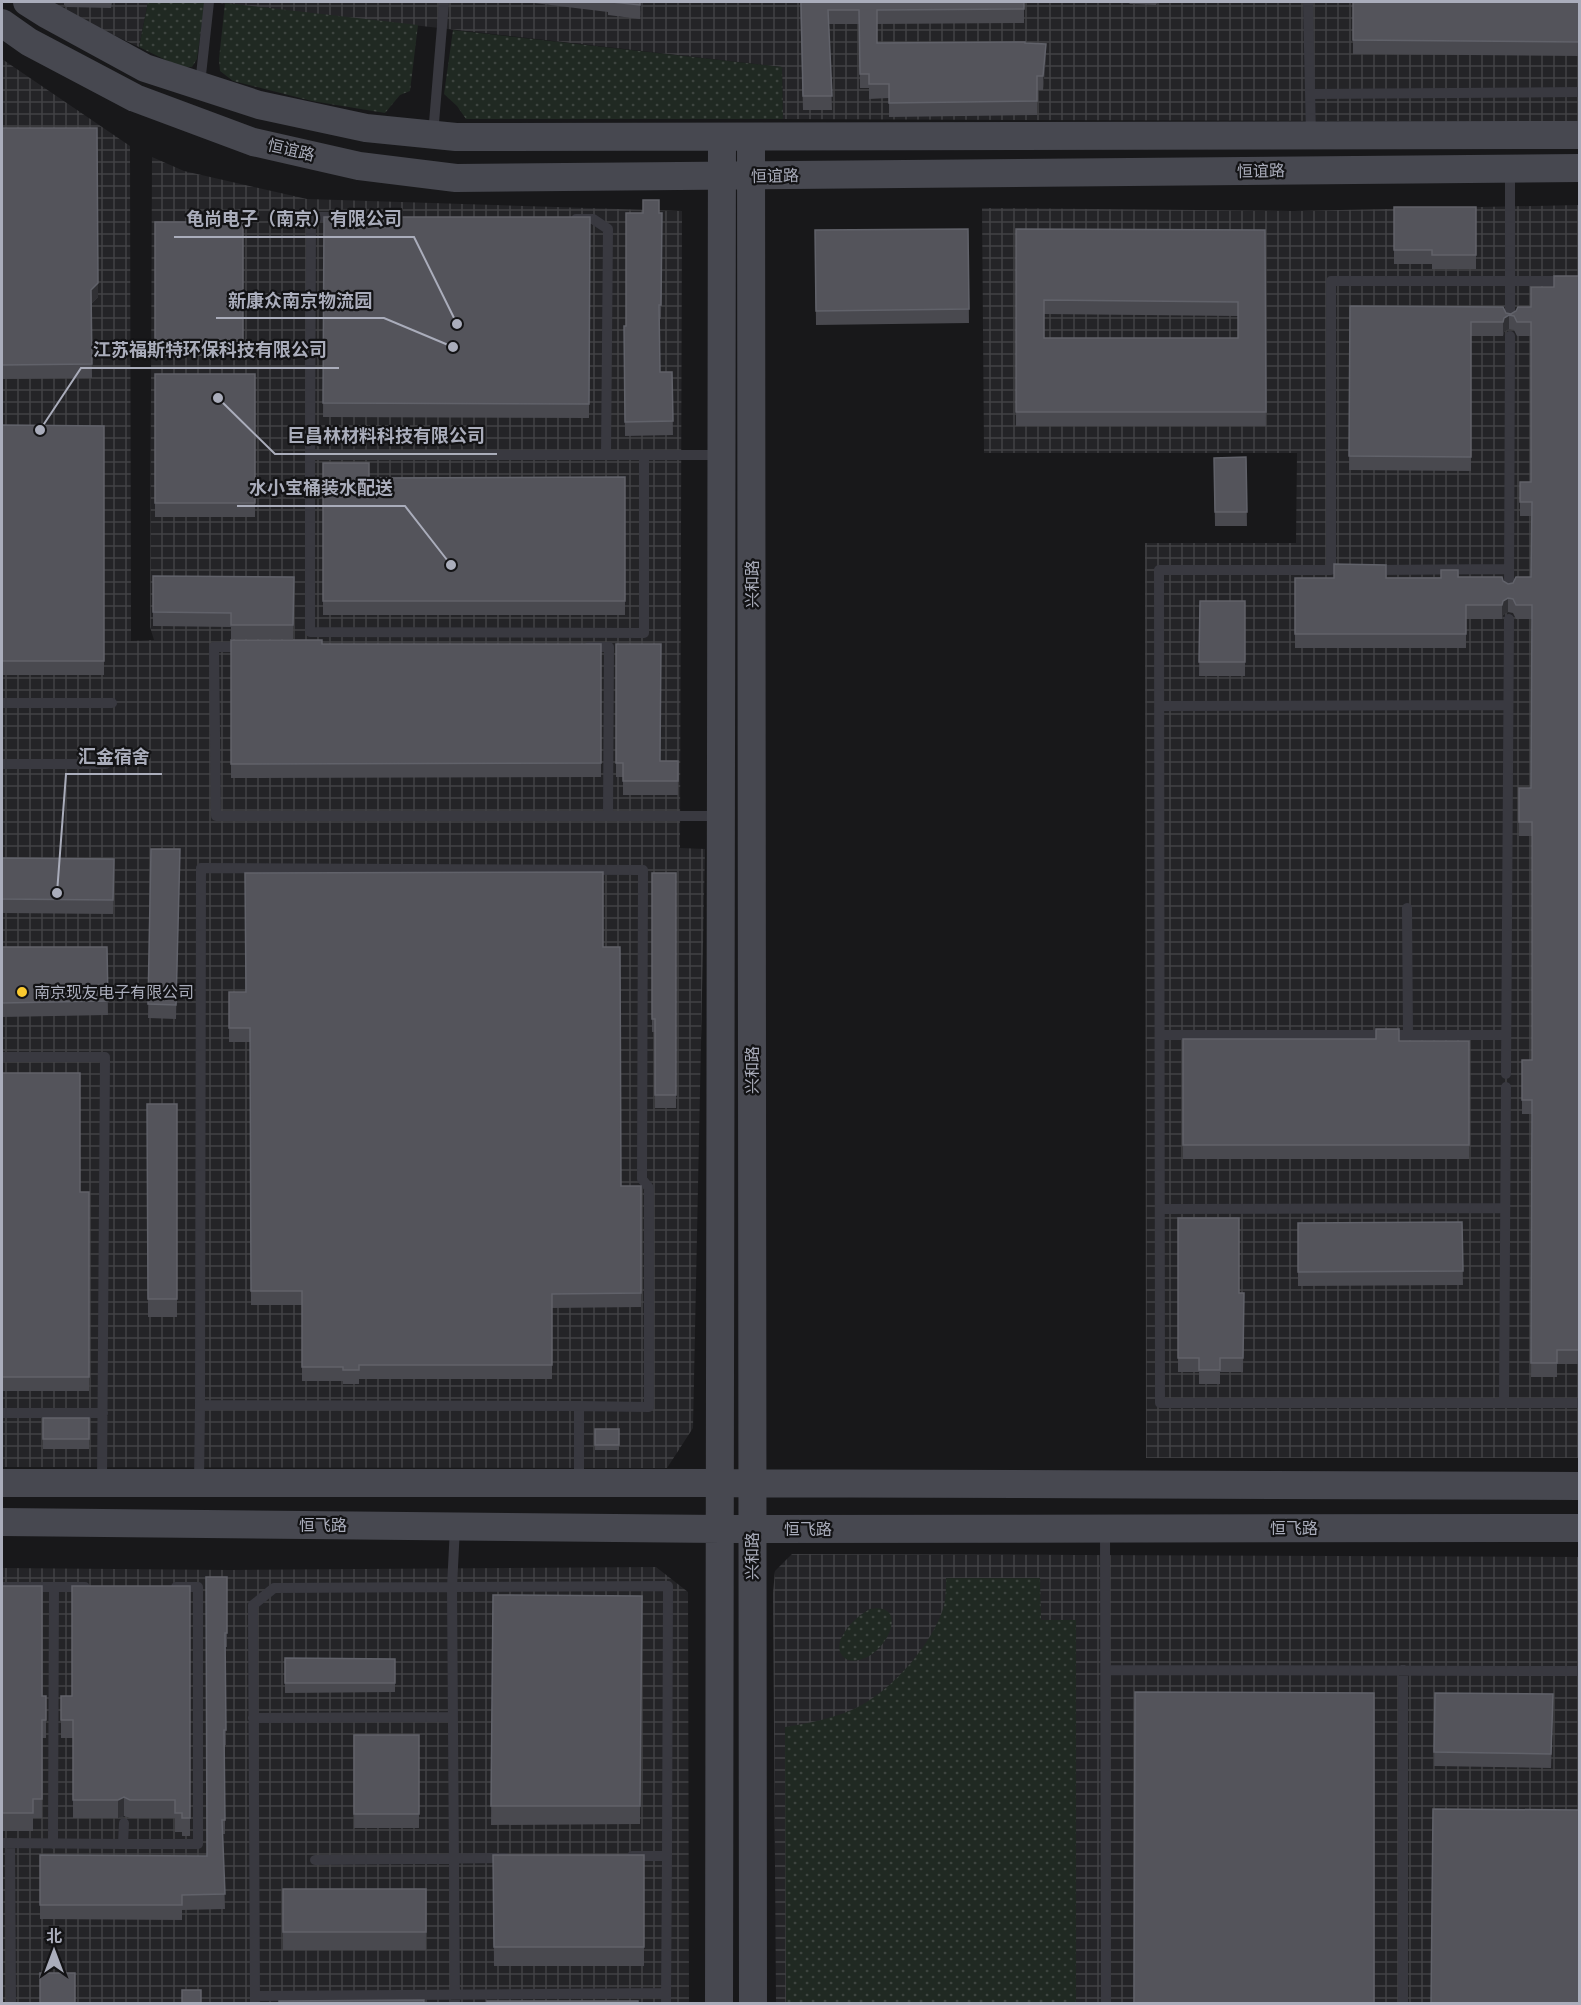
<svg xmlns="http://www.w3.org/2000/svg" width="1581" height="2005" viewBox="0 0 1581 2005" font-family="'DM Sans','Noto Sans SC',sans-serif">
  <defs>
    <pattern id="industrial-grid" width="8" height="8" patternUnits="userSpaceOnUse" patternTransform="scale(1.5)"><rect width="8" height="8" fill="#242427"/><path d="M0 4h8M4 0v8" fill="none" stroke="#414144"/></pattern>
    <pattern id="grass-dots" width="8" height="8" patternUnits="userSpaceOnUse" patternTransform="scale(1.5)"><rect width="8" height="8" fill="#202922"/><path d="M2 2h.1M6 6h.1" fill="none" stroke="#3e4540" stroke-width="1.8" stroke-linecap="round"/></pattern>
  </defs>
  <rect width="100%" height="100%" fill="#18181a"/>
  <path fill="url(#industrial-grid)" d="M52,2H148L139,47L71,15Z
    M210,2H1579V122L783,119L782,67Z
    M2,59L130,146L131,641L154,640L150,627L152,157L184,171L307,199L682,211L680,848L705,849L693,1428L667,1468L2,1467Z
    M1579,205V1458H1146L1145,543H1296L1297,453H984L982,208L1294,211Z
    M792,1554L1579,1557V2003H776L773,1593L775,1571Z
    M656,1567L688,1592L689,2003L2,2004V1568L230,1570Z"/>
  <path fill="url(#grass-dots)" d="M148,2H205L197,59L192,67H180L139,47Z
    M225,3L418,25L410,91L400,95L385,113L312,101L233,81L220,71L219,59Z
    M453,30L782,67L783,119H466L457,106L444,94Z
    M946,1578H1040L1041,1620H1076V2003H786L785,1727C810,1723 837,1718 860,1706C894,1688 933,1643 944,1606C946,1597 946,1587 946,1578Z
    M870,1609C910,1602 888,1654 859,1660C842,1664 834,1649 843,1635C849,1624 859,1615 870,1609Z"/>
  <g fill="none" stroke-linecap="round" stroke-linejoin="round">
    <path stroke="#393940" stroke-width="10" d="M1308,2L1311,136
      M200,84L209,2
      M1310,94L1580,92
      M433,135L444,2
      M1510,171V321
      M576,219H593L608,229L606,455
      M1580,281H1331V570H1159L1160,1403H1580
      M310,455L311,217H338
      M644,455V633L310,632V455H719
      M1373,570L1509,569
      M1509,591L1510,336
      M244,647H214L216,816H718
      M589,647H609L608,816
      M2,703H112
      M1159,706L1508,705
      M2,764H106
      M1407,908L1408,1035
      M1160,1035H1506
      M2,1057H105L102,1483
      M1506,1074L1509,619
      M1160,1209L1505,1208
      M1504,1403L1506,1087
      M579,1406L200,1405L201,868L643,870L642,1179L649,1188V1407L579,1406V1483
      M2,1413H103
      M199,1483L200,1405
      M1105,1529L1106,2004
      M2,1587H85
      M1106,1670L1580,1671
      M1403,1670V2004
      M253,1718L453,1717
      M2,1843L123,1844L124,1823
      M10,1843L11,2004
      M53,1844L54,1587
      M123,1844H198V1587H176
      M632,1856H667L666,2004
      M315,1860L505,1858
      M255,1996L666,1993
      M255,2004L253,1605L274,1588L452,1587L455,1527
      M455,2004L452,1587L668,1586L667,1856"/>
    <path stroke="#474850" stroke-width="28" d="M27,2L46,14L145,68L259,105L366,128L456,137L1580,135
      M2,23L29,42L135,98L253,142L359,166L456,178L1580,168
      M751,137L753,2004
      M2,1483H720L1580,1486
      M2,1522L721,1529L1580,1528
      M719,2004L722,137"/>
  </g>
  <path fill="#49494f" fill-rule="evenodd" d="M64,2H112L111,8L67,7L64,5Z
    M526,2H642L640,19L608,15V12Z
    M798,2H1024V23L877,24V43H1025L1046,58L1043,90H1037V115L889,117V98L869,99V88H860L859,24H829L832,110H803L800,2Z
    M1128,2H1238V3H1157L1156,5L1130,4Z
    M1353,2H1580V56L1353,54Z
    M2,128L98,297L91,304L92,378L2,379Z
    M1394,207H1476V269H1432V264H1394Z
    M643,213H662L661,319H660V372H672L673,435L625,436L624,326H626Z
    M324,217H590L589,418L323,417Z
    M155,222H243V356H155Z
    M968,229L969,323L816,325L815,230Z
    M1016,229L1265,230L1266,426H1016ZM1044,314L1238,316V338H1044Z
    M1580,276V1364H1557V1377H1531L1532,1114H1522V1060H1532V836H1519V788H1531L1532,619H1516L1513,613L1508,612L1503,615L1502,619H1466V648H1295V578L1458,577L1503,581L1508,584L1531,577L1532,516H1520V482H1531V336H1517L1514,330L1509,329L1504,332L1503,336H1471V471L1349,470L1350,306L1506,313L1511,314L1531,307L1554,287Z
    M155,374H255V517H155Z
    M2,425L104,426V675H2Z
    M1246,457L1247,526H1215L1214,458Z
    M323,463L369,478L625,477V615H323Z
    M153,576L294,577L293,639H231V627L153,626Z
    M1200,601H1245V676H1199Z
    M231,640L322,644H601V777L231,778Z
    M616,644L660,761H678V795H623V777H616Z
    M151,849H180L176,1019L148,1018Z
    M2,858L114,859L113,914L2,913Z
    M652,873H676V1108H655V1032H652Z
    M2,947H107L108,1015L2,1017Z
    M603,947L621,1186H641V1307L552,1308V1379H359V1384H343V1381H302V1305H251L250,1042H229V992H246Z
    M1183,1039L1469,1041V1159H1183Z
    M2,1073L80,1192H89V1391H2Z
    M147,1104H177V1317H148Z
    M1178,1218L1239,1293H1244L1243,1372H1220V1384H1199V1372H1178Z
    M1462,1222L1463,1285L1298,1286V1223Z
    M43,1418H89V1449H43Z
    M595,1429H619V1450H595Z
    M227,1577V1647H225L226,1745H225V1834H223L225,1909L182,1910V1920L40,1919V1855L207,1856Z
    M2,1586L42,1696H46V1738H42V1818H33V1831H2Z
    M190,1586V1836H182V1832H175V1818H130L124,1816L118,1818H73V1738H61V1696H72Z
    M493,1595L642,1596L640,1824L491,1825Z
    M285,1658L395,1659V1692L285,1693Z
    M1435,1693L1553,1708L1551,1768L1434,1766Z
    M354,1735H419V1828H354Z
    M493,1855H644V1966H494Z
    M283,1889H426V1950H283Z"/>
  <path fill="#313135" d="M640,2H642L640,19Z
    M1046,44V58L1043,90V76Z
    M98,283V297L91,304V290Z
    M1509,315V329L1504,332L1503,336V322L1504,318Z
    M1508,598V612L1503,615L1502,619V605L1503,601Z
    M124,1797V1816L118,1818V1800Z"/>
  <path fill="#54545b" stroke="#61626a" stroke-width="1.5" fill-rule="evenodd" d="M612,2H640V5Z
    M801,2H1024V9L877,10V43L1025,42V43L1046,44L1043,76H1037V101L889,103V84H869V74H860L859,10H828L832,96H803Z
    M1353,2H1580V42L1353,40Z
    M2,128H97L98,283L91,290L92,364L2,365Z
    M643,200H659V213H662L661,305H659L660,372H672L673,421L625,422L624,326H626V213H643Z
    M1394,207H1476V255H1432V250H1394Z
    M324,217H590L589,404L323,403Z
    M155,222H243V342H155Z
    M968,229L969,309L816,311L815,230Z
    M1016,229L1265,230L1266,412H1016ZM1044,300L1238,302V338H1044Z
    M1554,276H1580V1350H1557V1363H1531L1532,1100H1522V1060H1532V822H1519V788H1531L1532,605H1516L1513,599L1508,598L1503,601L1502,605H1466V634H1295V578H1334V564L1386,565V578H1441V570H1458V577H1502L1503,581L1508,584L1513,583L1516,577H1531L1532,502H1520V482H1531V322H1517L1514,316L1509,315L1504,318L1503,322H1471V457L1349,456L1350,306L1503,307L1506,313L1511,314L1516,311L1518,307H1531V287H1554Z
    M155,374H255V503H155Z
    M2,425L104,426V661H2Z
    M1246,457L1247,512H1215L1214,458Z
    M323,463H369V478L625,477V601H323Z
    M153,576L294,577L293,625H231V613L153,612Z
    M1200,601H1245V662H1199Z
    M231,640H322V644H601V763L231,764Z
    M616,644H661L660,761H678V781H623V763H616Z
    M151,849H180L176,1005L148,1004Z
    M2,858L114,859L113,900L2,899Z
    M603,872V947H620L621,1186H641V1293L552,1294V1365H359V1370H343V1367H302V1291H251L250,1028H229V992H246L245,873Z
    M652,873H676V1095H655V1019H652Z
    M2,947H107L108,1001L2,1003Z
    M1376,1029H1399V1041H1469V1145H1183V1039H1376Z
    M2,1073H80V1192H89V1377H2Z
    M147,1104H177V1299H148Z
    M1178,1218H1239V1293H1244L1243,1358H1220V1370H1199V1358H1178Z
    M1462,1222L1463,1271L1298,1272V1223Z
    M43,1418H89V1439H43Z
    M595,1429H619V1445H595Z
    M206,1577H227V1633H225L226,1730H224L225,1820H222L225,1894L182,1895V1905H40V1855L207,1856Z
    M2,1586H42V1696H46V1720H42V1799H33V1813H2Z
    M72,1586H190V1818H182V1813H175V1800H130L124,1797L118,1800H73V1720H61V1696H72Z
    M493,1595L642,1596L640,1806H491Z
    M285,1658L395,1659V1683H285Z
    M1135,1692L1374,1693V2004H1134Z
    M1435,1693L1553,1694L1551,1754L1434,1752Z
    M354,1735H419V1814H354Z
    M1433,1809L1580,1810V2004H1431Z
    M493,1855H644V1947H494Z
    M283,1889H426V1932H283Z
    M40,1973H75V2004H40Z
    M182,1990H201V2004H182Z
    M424,2000V2004H279V2001Z
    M487,2001H638V2004H487Z"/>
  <circle fill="#fbca2f" stroke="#131315" stroke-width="2" cx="22" cy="992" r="6"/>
  <g text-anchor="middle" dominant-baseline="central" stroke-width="4.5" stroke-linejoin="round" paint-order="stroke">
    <g font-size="16" fill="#aaadbb" stroke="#131315">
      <text transform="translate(291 150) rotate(13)">恒谊路</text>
      <text transform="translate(1261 171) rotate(-1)">恒谊路</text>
      <text transform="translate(775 176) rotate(-1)">恒谊路</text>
      <text transform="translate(752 584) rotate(-90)">兴和路</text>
      <text transform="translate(752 1070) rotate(-90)">兴和路</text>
      <text x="323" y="1525">恒飞路</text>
      <text x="1294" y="1528">恒飞路</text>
      <text x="808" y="1529">恒飞路</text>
      <text transform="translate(752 1556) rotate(-90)">兴和路</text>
    </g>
    <g font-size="16" fill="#aaadbb" stroke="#131315" text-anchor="start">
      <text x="34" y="992">南京现友电子有限公司</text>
    </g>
  </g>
  <path fill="none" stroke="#aaadbb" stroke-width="2" d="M457 324L414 237H174M453 347L384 318H216M40 430L81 368H339M218 398L275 454H497M451 565L405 506H237M57 893L66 774H162"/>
  <g fill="#aaadbb" stroke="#131315" stroke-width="2">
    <circle cx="457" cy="324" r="6"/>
    <circle cx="453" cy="347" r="6"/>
    <circle cx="40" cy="430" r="6"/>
    <circle cx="218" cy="398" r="6"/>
    <circle cx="451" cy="565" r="6"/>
    <circle cx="57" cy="893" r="6"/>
  </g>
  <g font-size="18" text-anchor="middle" font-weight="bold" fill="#aaadbb" stroke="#131315" stroke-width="4.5" stroke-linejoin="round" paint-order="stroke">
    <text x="294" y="225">龟尚电子（南京）有限公司</text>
    <text x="300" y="307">新康众南京物流园</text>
    <text x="210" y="356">江苏福斯特环保科技有限公司</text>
    <text x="386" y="442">巨昌林材料科技有限公司</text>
    <text x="321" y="494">水小宝桶装水配送</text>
    <text x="114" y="763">汇金宿舍</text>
  </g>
  <rect width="1581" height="2005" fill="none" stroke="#aaadbb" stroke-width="6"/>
  <g transform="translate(54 1951)" stroke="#131315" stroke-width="4.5" paint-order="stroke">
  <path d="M0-4.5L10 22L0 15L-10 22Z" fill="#aaadbb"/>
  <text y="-9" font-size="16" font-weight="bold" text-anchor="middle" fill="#aaadbb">北</text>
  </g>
</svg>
